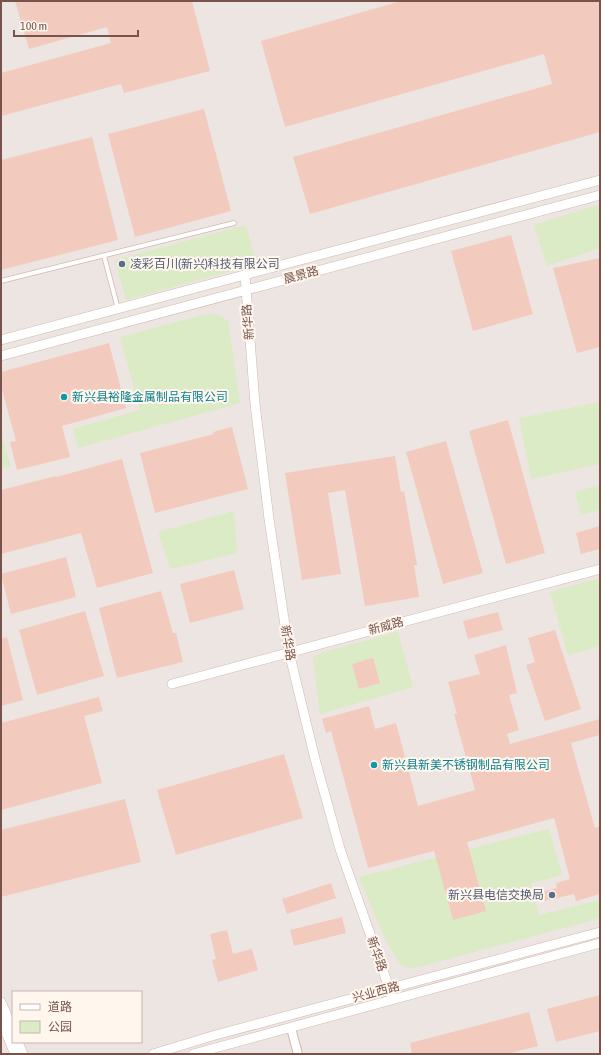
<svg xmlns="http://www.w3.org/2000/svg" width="601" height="1055" viewBox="0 0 601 1055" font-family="'Asap Condensed','Noto Sans SC',sans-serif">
  <rect width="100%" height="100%" fill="#fdf1e7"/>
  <path fill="#ede5e1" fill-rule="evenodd" d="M1,1H600V1054H1ZM13,992H141V1042H13Z"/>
  <path fill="#daebc5" d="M598,205L600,211V248L547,266L534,225Z
    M246,225L256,264L126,300L115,260Z
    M217,314L228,321L240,403L78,448L73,429L140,410L120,337L203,315Z
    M600,402V464L531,479L519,418Z
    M1,434L11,466L1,469Z
    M600,485V510L581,515L575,492Z
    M234,511L237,553L170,569L158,532Z
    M600,578V646L568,655L550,592Z
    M398,632L413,687L320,714L313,658L321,653Z
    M549,829L562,875L531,883L539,915L600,900V918L419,967C413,968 406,969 401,964C388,951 368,897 359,877Z"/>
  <path fill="#f3cbbe" d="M15,1H192L210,71L124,93L121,84L1,116V73L111,43L107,27L29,49Z
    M401,1H600V132L310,214L293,157L552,84L544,54L285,127L261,41Z
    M204,109L231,211L135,237L108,134Z
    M92,137L118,240L1,270V160Z
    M511,235L533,314L473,331L451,251Z
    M600,258V347L577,353L553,268Z
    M109,343L126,408L62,426L70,457L17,470L10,442L16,441L1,386V372Z
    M508,420L545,553L506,564L469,431Z
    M232,427L248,489L155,513L140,453L214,434L213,432Z
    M446,441L483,573L443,584L406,452Z
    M395,456L401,492L404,491L417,565H414L419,597L365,606L345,490L328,493L341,574L302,580L285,473Z
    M122,459L153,573L97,588L81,533L1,554V490L56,476V477Z
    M600,526V549L581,554L576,533Z
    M66,557L76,597L11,614L1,574Z
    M234,570L244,609L190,623L180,584Z
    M161,591L173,633H176L183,662L117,678L99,608Z
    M85,611L104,676L37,695L19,630Z
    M498,612L503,630L468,639L463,621Z
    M555,630L581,709L545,721L526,665L535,662L528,638Z
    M7,637L23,700L1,706V639Z
    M506,645L517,693L509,695L519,730L507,734L510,744L600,719V735L571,743L595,828L600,826V894L576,901L574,894L544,901L541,892L557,888L556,883L570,879L554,818L467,842L486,911L453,920L434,851L368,868L331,731L326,733L322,719L369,706L375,729L396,723L418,806L475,790L454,714H457L448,682L480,674L474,655Z
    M373,658L380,683L359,689L352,664Z
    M99,697L103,711L84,716L102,783L1,810V723Z
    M284,754L303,818L176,855L157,790Z
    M125,799L141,862L1,897V830Z
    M331,883L336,898L287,914L282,899Z
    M342,917L346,933L294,946L290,930Z
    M227,930L233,954L252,949L258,970L218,982L212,960L216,959L210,934Z
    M600,995V1031L556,1042L547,1009Z
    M529,1012L538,1046L507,1054H412L410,1043Z"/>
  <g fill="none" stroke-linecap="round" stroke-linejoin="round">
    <defs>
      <path id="service" d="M104,256L118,309
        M1,281L234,223"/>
      <path id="minor" d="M291,1028L298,1054"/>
      <path id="tertiary" d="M245,275L255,404L269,519L289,652L315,759L340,849L393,999
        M1,340L600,180
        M1,356L600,195
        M172,684L600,569
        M1,1002L13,1030
        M1,1021L15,1054
        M18,1042L23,1054
        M153,1054L212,1036L600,932
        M193,1054L600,943"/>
    </defs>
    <use href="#service" stroke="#d1b9af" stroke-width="5.5"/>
    <use href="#minor" stroke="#d1b9af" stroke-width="10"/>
    <use href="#tertiary" stroke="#d1b9af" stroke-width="10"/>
    <use href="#service" stroke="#fff" stroke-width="4"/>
    <use href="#minor" stroke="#fff" stroke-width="8"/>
    <use href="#tertiary" stroke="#fff" stroke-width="9"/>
  </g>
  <g fill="#5c6f8a" stroke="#fff6ee" stroke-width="1.5">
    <circle cx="122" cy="264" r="4"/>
    <circle cx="552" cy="895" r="4"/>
  </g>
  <g fill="#0f9aa8" stroke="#fff6ee" stroke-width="1.5">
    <circle cx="64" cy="397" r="4"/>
    <circle cx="374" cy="765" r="4"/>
  </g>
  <g text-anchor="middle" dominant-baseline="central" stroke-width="4" stroke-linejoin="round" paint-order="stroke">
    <g font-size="12" fill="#4e5e75" stroke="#fff6ee" text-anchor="start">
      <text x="130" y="264">凌彩百川(新兴)科技有限公司</text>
      <text x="544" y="895" text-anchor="end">新兴县电信交换局</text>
    </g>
    <g font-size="12" fill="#77544b" stroke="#fff6ee">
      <text transform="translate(301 275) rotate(-15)">晨景路</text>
      <text transform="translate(248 322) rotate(-95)">新华路</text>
      <text transform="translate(386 626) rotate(-15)">新威路</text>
      <text transform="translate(288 643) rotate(80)">新华路</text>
      <text transform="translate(377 954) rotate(71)">新华路</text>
      <text transform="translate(376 992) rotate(-15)">兴业西路</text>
    </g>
    <g font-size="12" fill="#0d838f" stroke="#fff6ee" text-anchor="start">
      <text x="72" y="397">新兴县裕隆金属制品有限公司</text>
      <text x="382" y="765">新兴县新美不锈钢制品有限公司</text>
    </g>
  </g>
  <rect width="601" height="1055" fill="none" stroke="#77544b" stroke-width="4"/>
  <rect x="12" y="991" width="130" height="52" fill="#fff6ee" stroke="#c9b5ad"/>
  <rect x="20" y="1004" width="20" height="6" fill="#ffffff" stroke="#c9b5ad"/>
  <text x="48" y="1011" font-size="12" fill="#77544b">道路</text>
  <rect x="20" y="1021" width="20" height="12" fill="#daebc5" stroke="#c9b5ad"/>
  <text x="48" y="1031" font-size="12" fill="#77544b">公园</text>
  <path d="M14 30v6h124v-6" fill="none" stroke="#77544b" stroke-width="2"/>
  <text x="20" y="30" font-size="12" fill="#77544b" stroke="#fff6ee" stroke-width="3" paint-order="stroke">100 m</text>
</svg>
